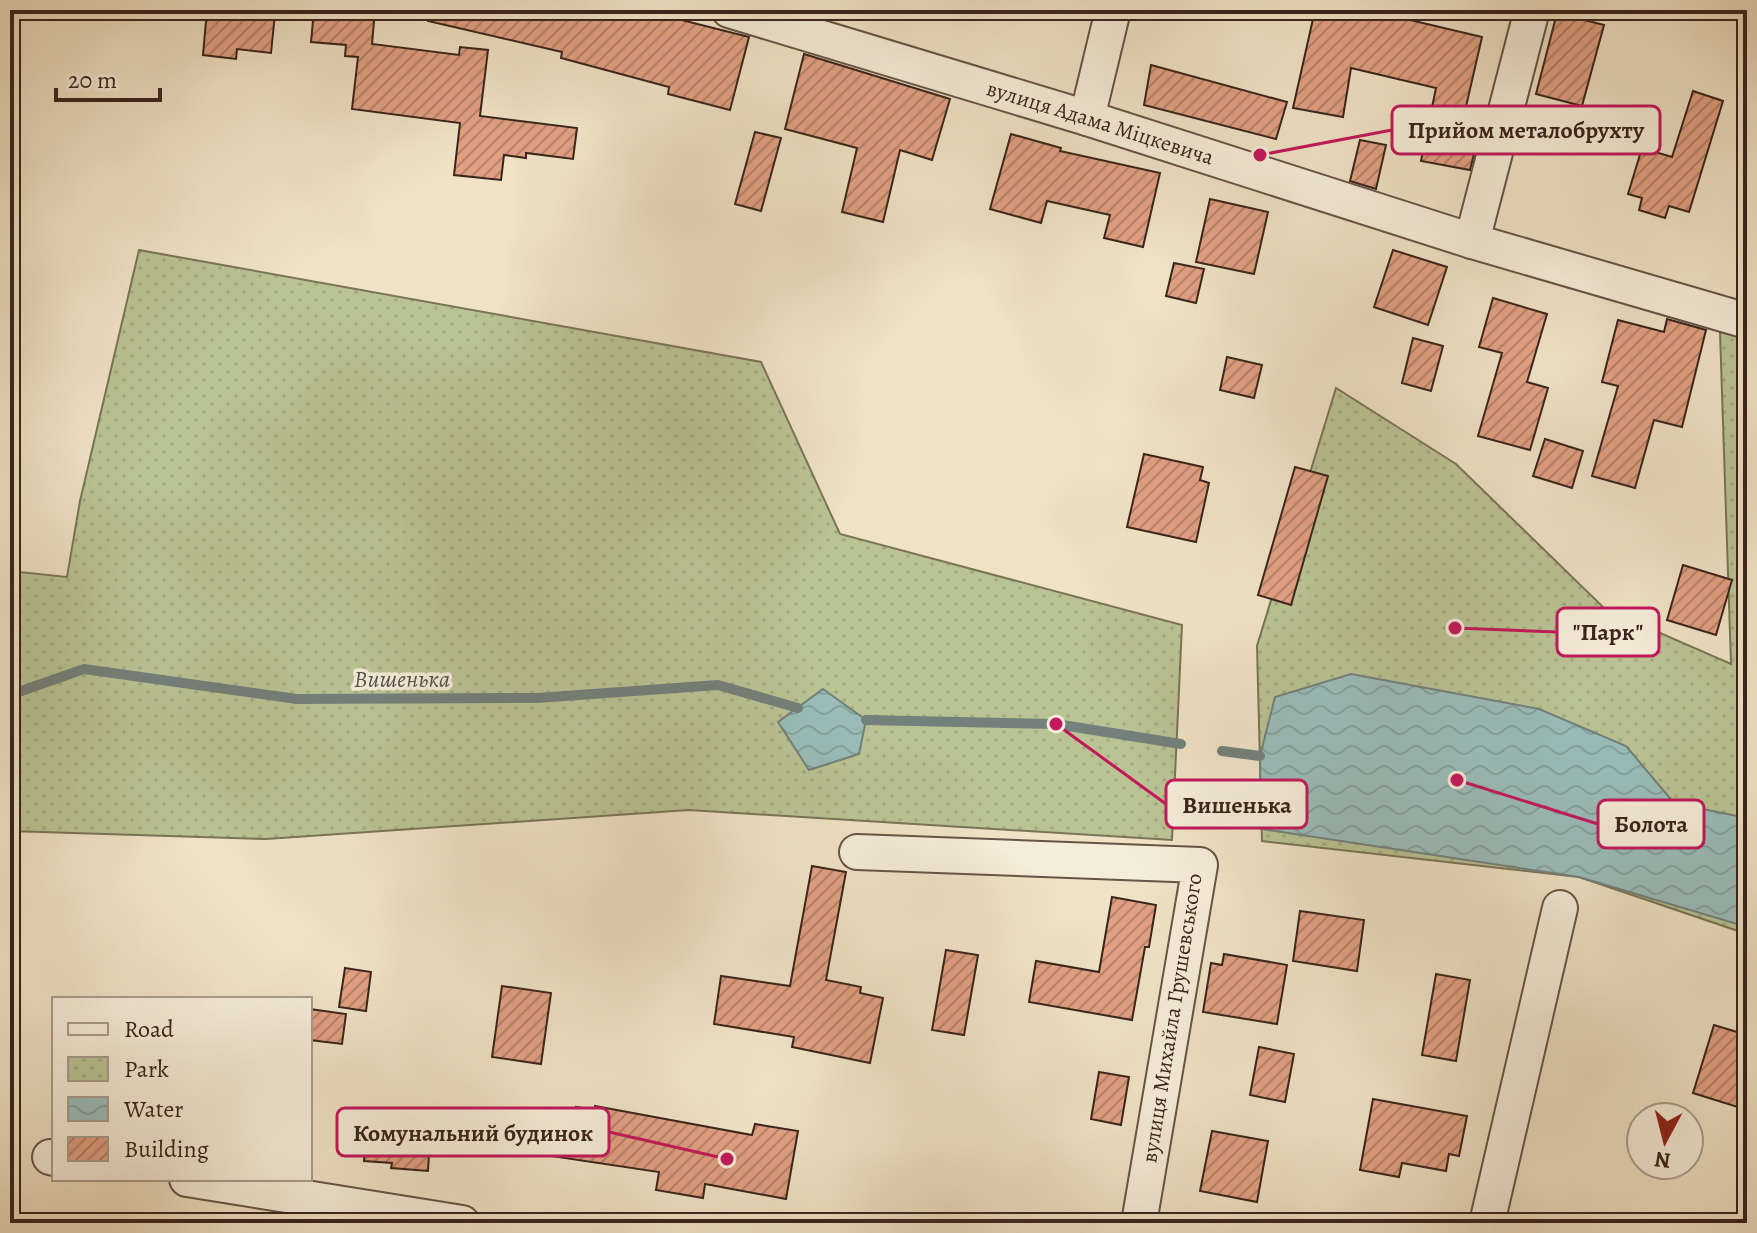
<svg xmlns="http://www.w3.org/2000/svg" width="1757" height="1233" viewBox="0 0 1757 1233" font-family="Alegreya,serif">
  <defs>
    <pattern id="park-dots" width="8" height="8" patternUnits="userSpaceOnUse" patternTransform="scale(2)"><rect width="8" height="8" fill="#bac394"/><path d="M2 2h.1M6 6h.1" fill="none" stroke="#a1a77f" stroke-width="1.8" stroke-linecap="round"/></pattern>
    <pattern id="water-waves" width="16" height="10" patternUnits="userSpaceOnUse" patternTransform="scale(2)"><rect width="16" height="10" fill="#9abdba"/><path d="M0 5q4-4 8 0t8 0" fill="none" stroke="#85a29f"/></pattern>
    <pattern id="building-hatch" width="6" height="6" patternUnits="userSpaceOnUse" patternTransform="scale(2)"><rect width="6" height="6" fill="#e1a082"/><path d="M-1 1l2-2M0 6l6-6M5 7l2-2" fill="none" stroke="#b7826a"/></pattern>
  </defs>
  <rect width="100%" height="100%" fill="#efe2c5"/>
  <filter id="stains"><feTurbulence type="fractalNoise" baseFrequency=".0025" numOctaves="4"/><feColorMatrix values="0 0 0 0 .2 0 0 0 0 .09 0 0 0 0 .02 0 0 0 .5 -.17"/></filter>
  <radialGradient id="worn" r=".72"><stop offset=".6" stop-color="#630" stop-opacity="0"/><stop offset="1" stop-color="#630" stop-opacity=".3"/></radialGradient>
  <path fill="url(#park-dots)" stroke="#7a7458" stroke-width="2" d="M139,250L761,362L840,534L1182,625L1172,840L689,810L266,839L10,831V571L67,577L80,501Z
    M1720,332L1747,337V934L1579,877L1262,841L1257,646L1336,388L1456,464L1605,609L1731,664Z"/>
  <path fill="url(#water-waves)" stroke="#73807b" stroke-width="2" d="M1351,674L1539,709L1626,746L1674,803L1747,818V927L1579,877L1261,829L1260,756L1275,697Z
    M823,689L866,720L859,754L809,770L778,722Z"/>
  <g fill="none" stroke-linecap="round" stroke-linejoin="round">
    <path stroke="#73807b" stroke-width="10" d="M10,695L84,669L297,699L537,698L718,685L798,708
      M866,720L1056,724L1181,744
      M1222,751L1260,756"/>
  </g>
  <path fill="url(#building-hatch)" stroke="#39241c" stroke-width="2" d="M207,10L275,14L271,53L237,49L236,59L203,55Z
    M314,10H375L372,44L459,55L460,47L488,50L480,116L577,128L573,159L526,153V158L504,155L501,180L454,175L460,123L352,109L358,57L345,56L346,45L311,42Z
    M429,10H642L749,37L730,110L668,94L669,87L561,58L562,52L428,21Z
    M1315,10H1368L1482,37L1465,111L1484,115L1470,170L1421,161L1436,88L1351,68L1343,117L1293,108Z
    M1557,13L1604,25L1582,106L1536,94Z
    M804,54L950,99L932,160L900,150L883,222L842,212L857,148L785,129Z
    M1151,65L1287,102L1276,139L1144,105Z
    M1693,91L1723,101L1689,212L1669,206L1665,218L1639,210L1642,198L1628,194L1642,148L1672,157Z
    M755,132L781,138L761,211L735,204Z
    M1011,134L1061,148L1060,151L1160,173L1143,247L1104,238L1110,215L1047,201L1041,223L990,209Z
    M1360,140L1386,145L1376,189L1350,181Z
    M1210,199L1268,212L1254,274L1196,262Z
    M1393,250L1447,267L1428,325L1374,307Z
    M1174,263L1204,269L1196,303L1166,296Z
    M1493,298L1547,314L1527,382L1548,388L1530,450L1478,436L1502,353L1479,347Z
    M1667,319L1706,330L1682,427L1654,420L1635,488L1592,476L1618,386L1602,382L1618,320L1664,332Z
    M1413,338L1443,346L1431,391L1402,383Z
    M1227,357L1262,365L1254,398L1220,390Z
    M1545,439L1583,451L1572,488L1533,476Z
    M1144,454L1203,467L1200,480L1209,483L1196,542L1127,527Z
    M1295,467L1328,476L1291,605L1258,595Z
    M1683,565L1732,580L1716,635L1667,620Z
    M812,866L846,872L826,980L861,987L860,993L883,998L870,1063L792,1047L794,1037L714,1024L721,976L790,986Z
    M1112,897L1156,905L1149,947H1145L1132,1020L1029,1002L1036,961L1099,972Z
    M1300,911L1364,920L1357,971L1293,961Z
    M946,950L978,955L964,1035L932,1030Z
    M1224,954L1287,965L1277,1024L1203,1012L1211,963L1222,965Z
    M345,968L371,972L366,1011L339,1007Z
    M1436,974L1470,980L1456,1061L1422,1055Z
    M502,986L551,993L541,1064L492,1057Z
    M310,1009L346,1014L342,1044L310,1040Z
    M1714,1025L1747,1035V1110L1693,1093Z
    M1259,1047L1294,1054L1285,1102L1250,1095Z
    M1099,1072L1129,1077L1121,1125L1091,1119Z
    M1373,1099L1467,1116L1459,1156L1449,1154L1446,1171L1402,1163L1399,1177L1360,1170Z
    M595,1106L752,1135L755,1124L798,1131L786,1199L705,1184L703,1198L656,1190L659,1172L511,1150L515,1120L574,1128L576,1107L595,1110Z
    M394,1119L431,1122L428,1171L391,1168L392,1163L364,1161L366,1123L394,1125Z
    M1212,1131L1268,1141L1257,1202L1200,1191Z"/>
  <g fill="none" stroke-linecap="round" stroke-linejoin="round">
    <defs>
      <g id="minor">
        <path id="s1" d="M729,10L1087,118L1472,241L1747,321"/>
        <path d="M1087,118L1113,10"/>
        <path d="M1472,241L1532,10"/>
        <path d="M857,852L1200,865L1139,1223"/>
        <path d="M50,1157L54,1158"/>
        <path d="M187,1179L462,1223"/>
        <path d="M1487,1223L1560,908"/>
      </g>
    </defs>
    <use href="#minor" stroke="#665446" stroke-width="38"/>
    <use href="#minor" stroke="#f5ecd9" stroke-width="34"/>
  </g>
  <g text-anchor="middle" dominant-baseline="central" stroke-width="7" stroke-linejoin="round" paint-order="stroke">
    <g font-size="22" fill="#39241c" stroke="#f5ecd9">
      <text stroke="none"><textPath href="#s1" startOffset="388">вулиця Адама Міцкевича</textPath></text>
      <text transform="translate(1172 1018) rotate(-81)">вулиця Михайла Грушевського</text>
    </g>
    <g font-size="24" font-style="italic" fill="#56524b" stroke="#f5ecd9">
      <text x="402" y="679">Вишенька</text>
    </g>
  </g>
  <path fill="none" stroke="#c2185b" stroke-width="3" d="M1260 155L1392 130M1455 628L1557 632M1056 724L1166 804M1457 780L1598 824M727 1159L609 1132"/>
  <g fill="#c2185b" stroke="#f5ecd9" stroke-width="3">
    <circle cx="1260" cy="155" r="8"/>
    <circle cx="1455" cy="628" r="8"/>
    <circle cx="1056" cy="724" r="8"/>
    <circle cx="1457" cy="780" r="8"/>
    <circle cx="727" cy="1159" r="8"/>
  </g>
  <g fill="#f5ecd9" stroke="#c2185b" stroke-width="3">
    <rect x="1392" y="106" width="268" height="48" rx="8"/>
    <rect x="1557" y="608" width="102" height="48" rx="8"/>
    <rect x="1166" y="780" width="141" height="48" rx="8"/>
    <rect x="1598" y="800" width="106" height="48" rx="8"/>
    <rect x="337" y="1108" width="272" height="48" rx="8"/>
  </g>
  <g font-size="24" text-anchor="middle" font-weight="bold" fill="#39241c">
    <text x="1526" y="138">Прийом металобрухту</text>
    <text x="1608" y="640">"Парк"</text>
    <text x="1237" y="813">Вишенька</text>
    <text x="1651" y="832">Болота</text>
    <text x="473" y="1141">Комунальний будинок</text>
  </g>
  <rect width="1757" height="1233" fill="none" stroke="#efe2c5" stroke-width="40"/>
  <rect x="12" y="12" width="1733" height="1209" fill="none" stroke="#39241c" stroke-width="4"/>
  <rect x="20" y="20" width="1717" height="1193" fill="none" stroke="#39241c" stroke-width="2"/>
  <rect x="52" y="997" width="260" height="184" fill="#f5ecd9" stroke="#aa9c8d" stroke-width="2"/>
  <rect x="68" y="1023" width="40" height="12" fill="#f5ecd9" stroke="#aa9c8d" stroke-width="2"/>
  <text x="124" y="1037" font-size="24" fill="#39241c">Road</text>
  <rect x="68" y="1057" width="40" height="24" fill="url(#park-dots)" stroke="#aa9c8d" stroke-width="2"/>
  <text x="124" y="1077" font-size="24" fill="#39241c">Park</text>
  <rect x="68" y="1097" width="40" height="24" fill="url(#water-waves)" stroke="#aa9c8d" stroke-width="2"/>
  <text x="124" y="1117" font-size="24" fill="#39241c">Water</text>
  <rect x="68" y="1137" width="40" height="24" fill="url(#building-hatch)" stroke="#aa9c8d" stroke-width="2"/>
  <text x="124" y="1157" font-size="24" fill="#39241c">Building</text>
  <g transform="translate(1665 1141) rotate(187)"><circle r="38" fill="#f5ecd9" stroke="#aa9c8d" stroke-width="2"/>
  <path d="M0-6L14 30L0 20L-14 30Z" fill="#8f2418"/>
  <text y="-12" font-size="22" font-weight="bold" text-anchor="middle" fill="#39241c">N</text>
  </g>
  <path d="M56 88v12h104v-12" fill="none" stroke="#39241c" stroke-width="4"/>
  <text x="68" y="88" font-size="24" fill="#39241c" stroke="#f5ecd9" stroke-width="6" paint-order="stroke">20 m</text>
  <rect width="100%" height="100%" filter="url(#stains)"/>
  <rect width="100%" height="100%" fill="url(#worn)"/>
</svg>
